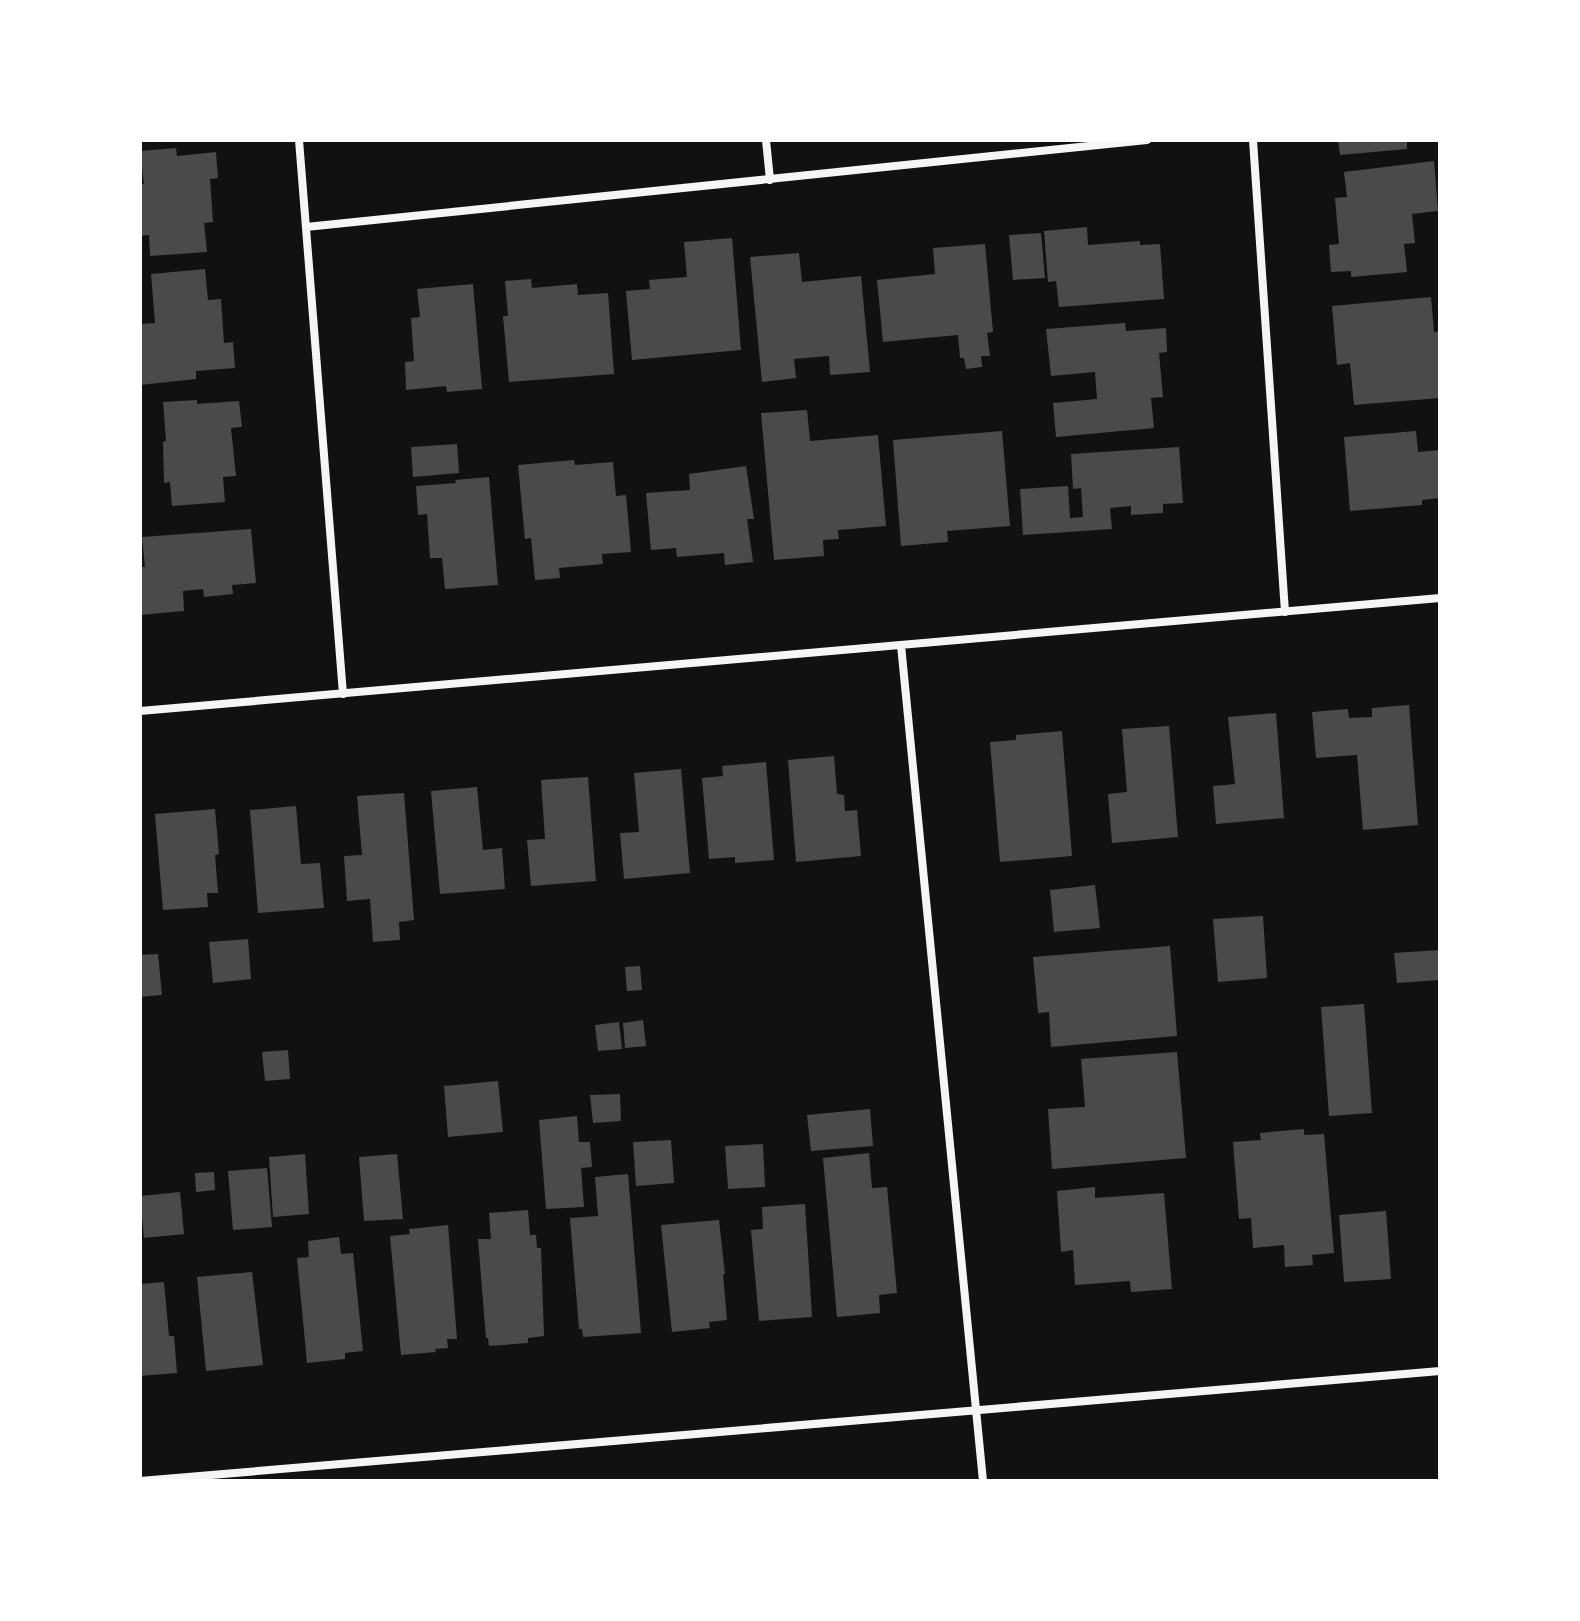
<svg xmlns="http://www.w3.org/2000/svg" width="1580" height="1621" viewBox="0 0 1580 1621" font-family="Arial,sans-serif">
  <rect width="100%" height="100%" fill="#111"/>
  <path fill="#4a4a4a" d="M1338,140H1407V149L1340,155Z
    M176,148L177,156L216,152L218,178L210,179L213,222L204,223L207,252L150,256L149,235L140,236V184H144L140,151Z
    M1434,161L1438,211L1412,214L1415,243L1404,244L1407,272L1351,277V271L1331,272L1329,245L1339,244L1335,198L1347,197L1344,172Z
    M1087,227L1088,245L1140,241V245L1160,244L1164,299L1059,307L1056,281L1048,282L1044,231Z
    M1041,233L1045,278L1013,280L1009,235Z
    M732,238L741,350L632,360L626,291L650,289L649,280L687,277L684,242Z
    M985,244L993,332L987,333L990,356H981L982,367L966,369L964,358H960L958,335L883,342L877,280L935,274L933,248Z
    M799,253L802,282L861,276L870,372L830,375L829,356L794,359L796,378L762,382L750,257Z
    M205,269L208,300L221,299L224,343L233,342L235,368L196,371V379L140,385V324L155,323L151,274Z
    M531,279L532,288L577,284L578,295L608,293L614,374L509,382L503,316H508L505,281Z
    M473,284L482,389L447,392L446,386L406,390L405,362L414,361L411,318L420,317L417,289Z
    M1431,297L1434,332L1440,331V398L1354,405L1350,363L1337,365L1332,306Z
    M1125,323L1126,331L1166,328L1167,352L1159,353L1163,397L1151,398L1154,428L1056,437L1053,403L1097,399L1095,372L1051,376L1046,329Z
    M197,400V404L239,401L242,427L231,428L236,476L223,477L225,502L172,506L170,482L164,483L163,442L166,441L163,402Z
    M807,410L810,441L878,435L886,526L838,530L839,539L823,540L824,556L774,560L761,413Z
    M1002,431L1010,526L947,531L948,542L901,546L893,440Z
    M1416,431L1418,452L1440,450V498L1422,500V505L1350,511L1344,437Z
    M457,444L459,473L413,477L411,447Z
    M1179,447L1183,503L1163,504V513L1131,515V506L1110,508L1112,529L1023,535L1020,489L1068,486L1070,518L1083,517L1081,488L1073,489L1071,454Z
    M574,460L575,465L613,462L616,496L626,495L631,552L602,554L603,564L559,568L560,578L535,580L531,538L525,539L518,465Z
    M746,466L754,519H747L753,562L725,565L724,553L677,557L676,548L651,550L646,493L690,490L689,474Z
    M489,477L498,585L445,589L442,558H430L427,514L418,515L416,486L456,483L455,480Z
    M251,529L256,583L232,585L233,594L204,597L203,589L183,591L184,611L140,615V567H145L142,537Z
    M1409,705L1418,825L1363,830L1357,755L1316,758L1312,712L1348,709L1349,718L1372,717V708Z
    M1276,713L1284,818L1216,824L1213,786L1235,784L1228,717Z
    M1169,726L1178,837L1112,843L1108,794L1127,792L1122,729Z
    M1062,731L1072,856L1000,862L990,742L1016,740V735Z
    M834,756L837,794L844,795L845,811L857,810L861,856L796,862L788,760Z
    M766,762L774,860L735,863V857L709,859L702,778L723,776L722,766Z
    M681,769L690,873L624,879L620,833L639,832L634,773Z
    M588,777L596,881L531,886L527,840L545,839L541,780Z
    M477,787L483,850L502,848L505,889L440,894L431,791Z
    M404,793L414,920L399,922L400,940L373,942L370,899L347,901L344,856L362,855L357,796Z
    M296,806L301,864L320,863L324,908L258,913L250,810Z
    M215,809L219,854L215,855L218,893H207L208,907L163,910L155,814Z
    M1095,885L1100,928L1054,932L1050,890Z
    M1263,916L1267,978L1218,982L1213,919Z
    M248,939L251,979L213,983L209,942Z
    M1170,946L1177,1036L1051,1047L1049,1012L1038,1013L1033,957Z
    M1440,950V980L1397,983L1394,953Z
    M158,954L162,995L140,997V955Z
    M640,966L642,990L627,991L625,967Z
    M1364,1004L1372,1113L1329,1116L1321,1007Z
    M643,1020L646,1046L625,1048L623,1023Z
    M619,1022L622,1049L598,1051L595,1025Z
    M288,1050L290,1079L265,1081L262,1052Z
    M1177,1052L1186,1158L1052,1169L1048,1109L1085,1107L1081,1059Z
    M498,1081L503,1132L448,1137L444,1086Z
    M620,1094L621,1121L593,1123L590,1095Z
    M870,1109L873,1146L811,1151L807,1115Z
    M577,1116L579,1142H590L592,1167L581,1168L584,1207L546,1209L539,1120Z
    M1304,1129V1135L1324,1134L1334,1253L1312,1255L1313,1265L1285,1267L1284,1245L1253,1248L1251,1218L1239,1219L1233,1142L1261,1140L1260,1133Z
    M671,1140L674,1183L636,1186L633,1142Z
    M763,1144L765,1187L728,1189L725,1146Z
    M869,1153L872,1188L887,1187L897,1293L879,1295L880,1313L837,1317L823,1158Z
    M305,1154L309,1214L273,1217L269,1157Z
    M397,1154L403,1219L364,1221L359,1157Z
    M267,1168L272,1227L233,1230L228,1171Z
    M214,1172L215,1190L196,1192L195,1173Z
    M628,1174L641,1333L583,1337L582,1329H579L570,1218L598,1216L595,1177Z
    M1095,1187V1198L1164,1193L1172,1289L1131,1292L1130,1281L1075,1285L1073,1250L1061,1252L1057,1191Z
    M180,1192L184,1234L144,1238L140,1196Z
    M805,1204L812,1317L759,1321L751,1230L763,1229L762,1207Z
    M528,1210L530,1235H536L537,1248H541L544,1336L528,1338V1343L489,1346L488,1338H486L478,1239H491L489,1213Z
    M1386,1211L1391,1279L1344,1282L1339,1215Z
    M719,1220L725,1274H723L727,1320L709,1322L710,1328L672,1332L661,1225Z
    M448,1225L457,1339H447L448,1348L435,1349L436,1352L401,1355L390,1236L410,1234L409,1229Z
    M339,1237L341,1254L353,1253L363,1351L345,1353V1359L307,1363L297,1258L309,1257L308,1241Z
    M252,1272L263,1365L206,1371L197,1277Z
    M164,1282L169,1336H174L177,1373L140,1376V1284Z"/>
  <g fill="none" stroke-linecap="round" stroke-linejoin="round">
    <path stroke="#f5f5f5" stroke-width="8" d="M299,140L343,694
      M766,140L770,180
      M1253,140L1285,612
      M306,227L1147,140
      M901,645L983,1481
      M140,711L1440,598
      M140,1481L1440,1371"/>
  </g>
  <rect width="1580" height="1621" fill="none" stroke="#ffffff" stroke-width="284"/>
</svg>
